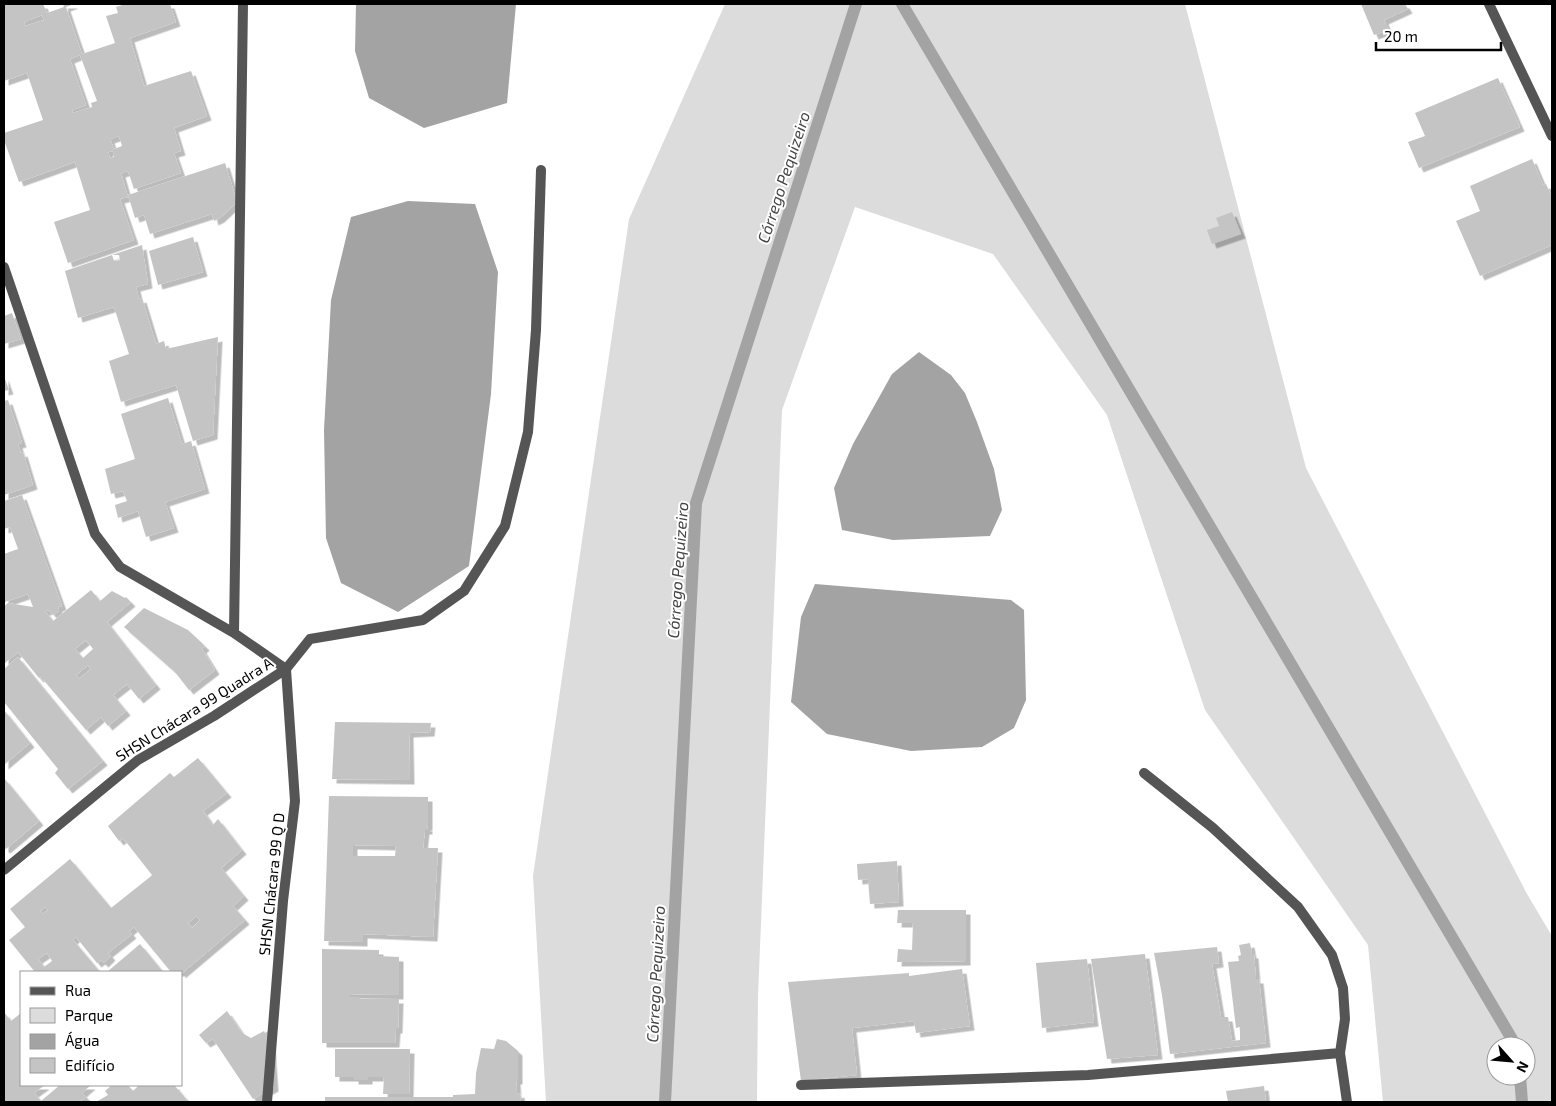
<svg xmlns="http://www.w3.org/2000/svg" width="1556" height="1106" viewBox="0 0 1556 1106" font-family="'Exo 2',sans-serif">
  <defs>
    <filter id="shadow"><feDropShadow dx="4.5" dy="4.5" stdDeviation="0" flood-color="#0004"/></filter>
  </defs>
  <rect width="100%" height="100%" fill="#fff"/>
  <path fill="#dcdcdc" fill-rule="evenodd" d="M725,4H1185L1306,468L1527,894L1552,936V1102H1383L1368,945L1205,710L1107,415L993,254L855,207L782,410L758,996L757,1102H546L533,876L629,219ZM1496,1046H1526V1076H1496Z"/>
  <path fill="#a3a3a3" d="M356,4H516L507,103L424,128L369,98L355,51Z
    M408,201L475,204L498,272L491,394L469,566L398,612L341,583L326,538L324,430L331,300L351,217Z
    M919,352L951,375L965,393L977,422L994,469L1002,510L990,536L893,540L842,530L834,488L853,444L892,374Z
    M815,584L1011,600L1024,610L1026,700L1014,728L982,747L911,751L827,734L791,702L801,617Z"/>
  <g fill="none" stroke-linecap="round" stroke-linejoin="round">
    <path stroke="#a3a3a3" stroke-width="12" d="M902,4L1516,1046
      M1520,1076L1522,1102
      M665,1102L696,503L856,4"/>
  </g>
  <path fill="#c4c4c4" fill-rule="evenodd" filter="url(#shadow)" d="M4,4H43L47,13L64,7L63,4H74L66,7L82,54L115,43L106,16L118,13L116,7L126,4H170L176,22L130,38L144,86L191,71L207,116L174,128L181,151L174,153L181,173L134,189L128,171L121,173L128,197L120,199L134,240L68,263L54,222L90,210L75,162L19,182L4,140V133L43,120L27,73L4,81ZM42,15L44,20L25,26L24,22ZM80,55L97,101L91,103L92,107L73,113L72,110L86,105L70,59ZM119,136L122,146L114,149L110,139ZM113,151L114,157L110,158L108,152Z
    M1361,4H1405L1408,9L1384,20L1388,30L1374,35Z
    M1498,78L1520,127L1419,168L1408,142L1425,136L1415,113Z
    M1532,159L1543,185L1546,184L1552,197V245L1480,276L1456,221L1480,211L1470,186Z
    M225,163L237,202L220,218L214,221L212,214L150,234L144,215L135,218L128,195Z
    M1232,212L1241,234L1212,244L1207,230L1219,226L1216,218Z
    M193,237L203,272L158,285L149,251Z
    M142,245L148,284L136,287L139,299L142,298L156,344L164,341L166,349L218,337L213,435L193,441L176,385L121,402L109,361L129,354L114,307L78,318L65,271L112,255L114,261L120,260L119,255H112Z
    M12,313L21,339L4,344V316Z
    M4,376L9,390L4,391Z
    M168,398L182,444L191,441L205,489L165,502L174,528L146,537L138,511L118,518L115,505L127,501L123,491L111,494L105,469L135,459L121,414Z
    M8,400L22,443L18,444L21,453L23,452L33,485L4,495V401Z
    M22,495L62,606L58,607L59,611L53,615L49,610L45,611L53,621L91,590L100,601L112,591L125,598L126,597L131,602L107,622L156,685L139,699L127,684L113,695L126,711L108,726L101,717L86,730L41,677L39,678L18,652L5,663L4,661V606L8,603L33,607L28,594L5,602L4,600V554L18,549L10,527L4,529V501ZM86,640L93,649L83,658L75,649ZM88,665L91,669L79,679L76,675Z
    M144,608L188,630L205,646L202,649L215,670L189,690L175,672L124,627Z
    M18,657L103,761L68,789L55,773L58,769L4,702V669Z
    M4,710L30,743L4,765Z
    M335,722H337L431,723L430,732L409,733L410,780L332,779Z
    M198,758L227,793L203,811L213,825L218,819L242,850L221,868L244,896L233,906L245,920L181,974V972H171L134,927L129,931L132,934L108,953L111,956L104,963L101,960L97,963L76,937L73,940L100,972H35L9,940L25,927L10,909L70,859L111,908L150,877L152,875L123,838L119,841L108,826L170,773L174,777ZM45,907L48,910L43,914L40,911ZM196,916L200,920L192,928L188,923ZM47,953L52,961L44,967L38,959Z
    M4,778L39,821L6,849L4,848Z
    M329,796L428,797V826L425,827H428V830H425L423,848H438L433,937L363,934V942L324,941ZM353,845L396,846L395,856H353Z
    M897,861L899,902L870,904L868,879L858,880L857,864Z
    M898,910H966V961L897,962L898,949L912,950L913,923H897Z
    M1250,943L1252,954H1254L1256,979H1259L1266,1043L1170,1054L1162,995L1154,953L1217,947L1219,963L1212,964L1221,1017H1228L1232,1041L1240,1040V1027L1236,1028L1228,962L1239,961L1238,956L1241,955L1239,945Z
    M140,944L163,972H107Z
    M322,949L379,950V956L399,957V995L350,994V997H360V999H399L398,1029H396L395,1043H322Z
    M1145,954L1158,1055L1107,1059L1091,959Z
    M1087,959L1094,1022L1042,1028L1036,963Z
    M962,969L970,1026L916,1033L914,1021L852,1028L857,1075L801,1081L788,982L909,973V976Z
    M227,1011L242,1033L251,1038L264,1031L265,1033L270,1030L274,1087L253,1099L213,1039L206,1043L199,1035Z
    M4,1012L11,1021L21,1013V1085H45L34,1093L41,1101L60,1085H91L82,1093L86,1097L79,1102H4Z
    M497,1039L506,1041L518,1051V1080H516L517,1094L520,1093L521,1102H325V1097H453V1095L475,1094L476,1073L481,1048L494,1049Z
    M335,1049H410L409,1094H383L384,1077H368V1080H354V1077H335Z
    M112,1085H128L133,1091L139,1085H176L175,1086L187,1100L184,1102H96L108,1095L105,1091Z
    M1264,1086L1266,1102H1228L1226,1091Z"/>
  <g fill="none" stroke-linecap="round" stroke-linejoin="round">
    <path stroke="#555" stroke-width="10" d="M286,669L310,639L423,620L464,591L505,526L528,432L536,330L541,170"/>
    <path stroke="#555" stroke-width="10" d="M243,4L234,633L286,669
      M1489,4L1552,136
      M4,267L95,534L120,567L234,633
      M1144,773L1213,828L1298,907L1332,955L1343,988L1345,1019L1340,1053L1347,1102
      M4,870L138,760L214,716L286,669
      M801,1085L1088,1075L1340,1053
      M267,1102L283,901L295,801L286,669"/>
  </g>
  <g text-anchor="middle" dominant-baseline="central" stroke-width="4" stroke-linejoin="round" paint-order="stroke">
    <g font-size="15" fill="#000" stroke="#fff">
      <text transform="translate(194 709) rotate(-32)">SHSN Chácara 99 Quadra A</text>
      <text transform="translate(271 884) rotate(-84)">SHSN Chácara 99 Q D</text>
    </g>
    <g font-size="16" font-style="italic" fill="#444" stroke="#fff">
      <text transform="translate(783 177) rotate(-72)">Córrego Pequizeiro</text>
      <text transform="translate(677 570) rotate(-86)">Córrego Pequizeiro</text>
      <text transform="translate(655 974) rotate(-87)">Córrego Pequizeiro</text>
    </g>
  </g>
  <rect width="1556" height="1106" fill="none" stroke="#000000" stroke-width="10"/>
  <rect x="20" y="971" width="162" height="115" fill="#ffffff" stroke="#999999"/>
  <rect x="30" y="987" width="25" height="8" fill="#555555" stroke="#999999"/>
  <text x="65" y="996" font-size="15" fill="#000000">Rua</text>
  <rect x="30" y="1008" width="25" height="15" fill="#dcdcdc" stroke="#999999"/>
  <text x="65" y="1021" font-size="15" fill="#000000">Parque</text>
  <rect x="30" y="1034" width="25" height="15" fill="#a3a3a3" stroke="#999999"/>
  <text x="65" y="1046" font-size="15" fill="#000000">Água</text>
  <rect x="30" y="1058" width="25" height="15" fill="#c4c4c4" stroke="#999999"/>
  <text x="65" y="1071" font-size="15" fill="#000000">Edifício</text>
  <g transform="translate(1511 1061) rotate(117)"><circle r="24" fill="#ffffff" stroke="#999999"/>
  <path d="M0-4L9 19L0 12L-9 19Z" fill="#000000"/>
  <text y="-8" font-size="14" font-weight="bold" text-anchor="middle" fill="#000000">N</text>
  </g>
  <path d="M1376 42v8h125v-8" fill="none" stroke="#000000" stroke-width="2.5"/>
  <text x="1384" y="42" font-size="15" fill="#000000" stroke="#ffffff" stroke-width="4" paint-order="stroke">20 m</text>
</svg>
